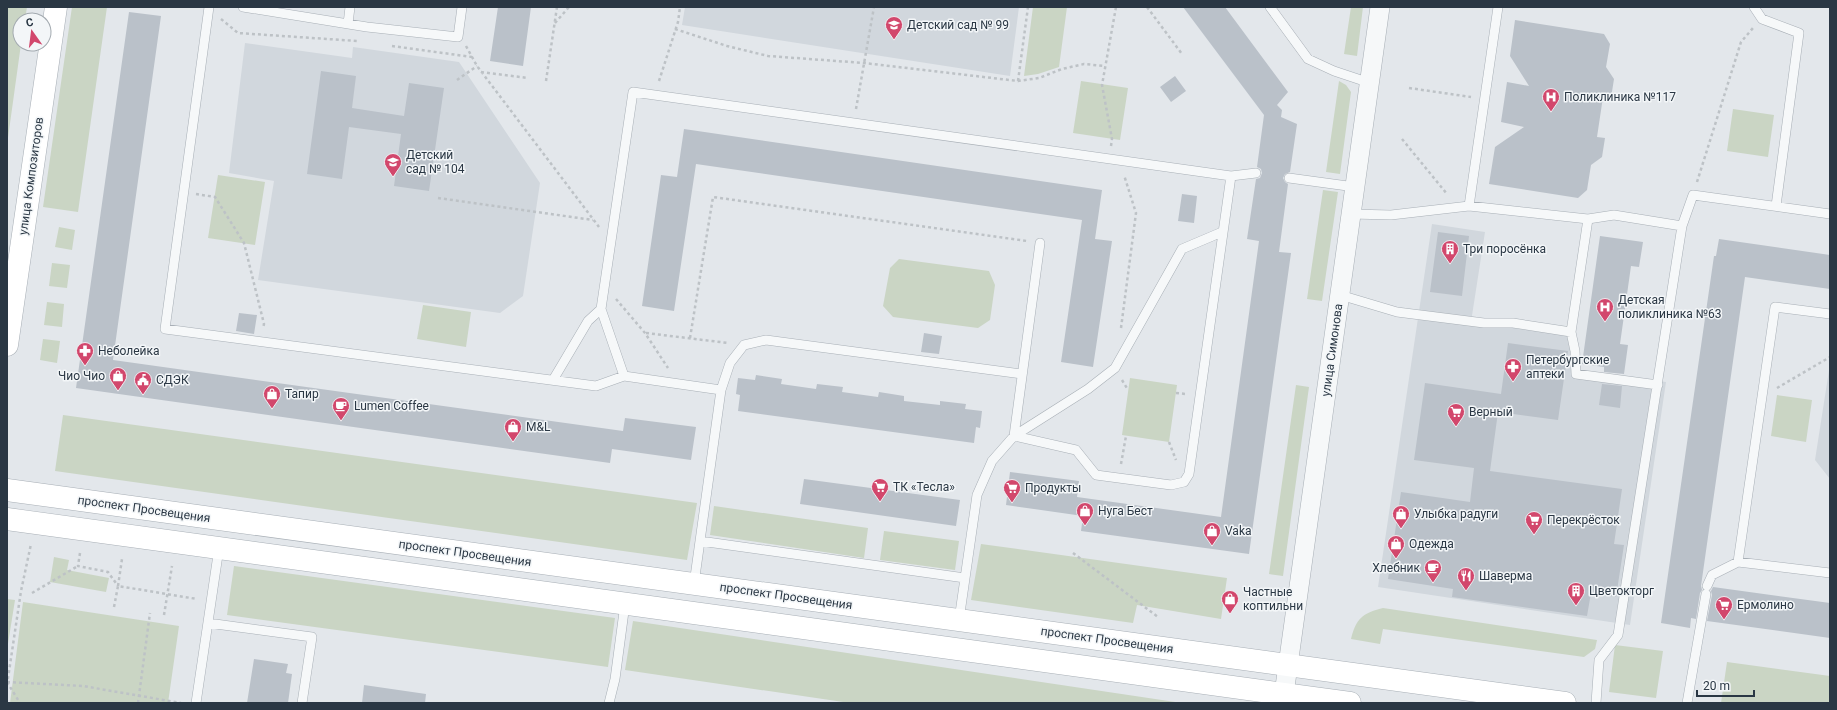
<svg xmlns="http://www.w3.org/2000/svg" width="1837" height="710" viewBox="0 0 1837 710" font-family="Roboto,sans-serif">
  <rect width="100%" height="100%" fill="#e3e7eb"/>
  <path fill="#d1d7dd" d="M685,7H1019L1010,76L682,25Z
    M245,43L352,58L353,47L459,62L540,183L523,296L500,313L258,280L274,181L229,173Z
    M1432,224L1485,232L1471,322L1577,337L1572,369L1666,382L1630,625L1378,587Z
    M1830,364V479L1815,460Z"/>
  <path fill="#cad5c4" d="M7,7H27L25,20H20L21,44L7,145Z
    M72,7H107L78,212L43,207Z
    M1033,7H1067L1059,67L1038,74L1024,76Z
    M1351,7H1363L1357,56L1344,54Z
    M1081,81L1128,88L1120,140L1073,133Z
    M1339,81L1346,85L1351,92L1340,174L1326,172Z
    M1733,109L1774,115L1768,157L1727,151Z
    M218,175L265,182L255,245L208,238Z
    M1323,190L1338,192L1322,301L1307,299Z
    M59,227L75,230L72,250L55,247Z
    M899,259L989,271L995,285L990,320L978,328L893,317L883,306L890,268Z
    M52,263L70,265L67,288L49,286Z
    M47,302L64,304L62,327L44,325Z
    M423,305L471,312L466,347L417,339Z
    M43,339L60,341L57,363L40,360Z
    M1130,378L1177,385L1169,442L1122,435Z
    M1296,385L1309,387L1283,576L1269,574Z
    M1777,395L1812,400L1806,442L1771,436Z
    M63,415L697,503L687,560L55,471Z
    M714,506L868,528L864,558L710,535Z
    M884,531L959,541L955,570L880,560Z
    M981,544L1227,578L1221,619L1137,605L1133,623L971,600Z
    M54,557L69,560L67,570L109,578L106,592L50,582Z
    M234,566L615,618L608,667L227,615Z
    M7,599L15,600L7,650Z
    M23,602L179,626L168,703H10Z
    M1383,608L1597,640L1595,649L1584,657L1383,629L1380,644L1351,639C1356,619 1362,613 1383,608Z
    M633,621L1182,703H850L625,670Z
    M1615,645L1663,651L1656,698L1609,692Z
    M1727,662L1830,676V703H1721Z"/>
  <path fill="#bac1c9" d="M498,7H531L523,66L490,61Z
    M1183,7H1225L1288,92L1277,105L1282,110L1281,117L1297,124L1290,172L1285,174L1283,178L1285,182L1288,184L1279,252L1291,253L1249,554L1081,531L1083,516L1006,505L1010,472L1079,481L1077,497L1221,517L1259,241L1247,239L1256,179L1260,178L1262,173L1261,169L1257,167L1264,115Z
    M129,12L161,16L113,360L623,431L625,418L696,427L691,460L612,449L610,463L76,388Z
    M1515,20L1604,34L1610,44L1606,67L1614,79L1611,98L1603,97L1597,137L1605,138L1602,157L1591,165L1587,190L1578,198L1489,184L1495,147L1524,127L1501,122L1507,82L1529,86L1510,56Z
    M321,71L356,76L352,108L404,116L409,83L444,88L429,191L394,186L401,134L349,127L342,179L307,174Z
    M1175,76L1186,91L1171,102L1160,87Z
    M684,129L1102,190L1095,239L1112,241L1093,367L1061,362L1082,220L696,164L674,311L642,306L661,175L677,177Z
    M1182,194L1197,196L1194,223L1178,221Z
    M1438,232L1469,236L1462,296L1430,292Z
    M1600,236L1643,242L1639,267L1631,266L1620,344L1628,345L1624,374L1604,372V367L1582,364Z
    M1719,239L1830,255V289L1745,277L1701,586L1702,590L1700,593L1696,619L1691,618L1690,628L1661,623L1714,256H1716Z
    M239,313L257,315L254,334L236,331Z
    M924,333L942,336L939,354L921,352Z
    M1508,343L1568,351L1558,420L1498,412L1490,471L1622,489L1614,544L1624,545L1616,597L1591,593L1587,616L1452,597L1453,589L1388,579L1401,492L1470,502L1474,468L1414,460L1425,383L1501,394Z
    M756,375L782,379L781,384L816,389L817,384L843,387L842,392L878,397L879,392L904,396V401L940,405V401L966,404L965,409L982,411L980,428L976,427L974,443L738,411L740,395L736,394L738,378L755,380Z
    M1602,384L1622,386L1620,408L1599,405Z
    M804,479L960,500L956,526L800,504Z
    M1713,587L1830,603V638L1707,621L1712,595L1711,591Z
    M254,659L288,664L286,673L292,674L288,703H247Z
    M364,685L426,694L425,703H362Z"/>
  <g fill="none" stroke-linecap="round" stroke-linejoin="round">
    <defs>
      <path id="lane" d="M209,7L165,329L596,386L624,376L721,390L694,584
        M243,7L367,27L458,37L462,7
        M1270,7L1308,59L1334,71L1370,83
        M1754,7L1762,19L1799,33L1776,206
        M348,24L350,7
        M1231,176L1256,173
        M1289,178L1355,187
        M1469,206L1498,7
        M1351,214L1391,215L1469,206L1588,219L1614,215L1682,226L1693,195L1830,214
        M1588,219L1571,332L1575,351L1576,374L1658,385
        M1340,295L1397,312L1484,323H1513L1571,332
        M624,376L601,309L633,92L1231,176L1189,474L1184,482L1171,485L1096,475L1076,450L1014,436L992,461L977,495L959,620
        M553,380L588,321L601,309
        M721,390L730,363L744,345L766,340L1022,374
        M1014,436L1088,389L1115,368L1182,249L1222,232
        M1014,436L1040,243
        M700,541L965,578
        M1738,562L1775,307L1830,314
        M1707,586L1712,575L1738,562L1830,573
        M208,623L312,637L302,703
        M196,703L219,548
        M609,703L615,679L625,604
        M1596,703L1599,660L1618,635L1682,226
        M1687,703L1706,594"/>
      <path id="street" d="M1284,694L1380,7"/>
      <path id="secondary" d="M7,345L56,7
        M7,490L1565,703
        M7,519L1350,703"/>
    </defs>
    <use href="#lane" stroke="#a8afb6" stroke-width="10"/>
    <use href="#street" stroke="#a8afb6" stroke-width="20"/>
    <use href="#secondary" stroke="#a8afb6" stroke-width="23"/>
    <path stroke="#bdc2c6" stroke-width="2.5" stroke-dasharray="3 3" stroke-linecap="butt" d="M1147,7L1182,54
      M221,19L238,33L357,41
      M555,23L569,7
      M675,29L727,46L768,56L864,63L1018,81L1039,78L1062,69L1084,64L1105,66
      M392,46L472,57
      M466,46L477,66L599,227
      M481,72L528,78
      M457,80L477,66
      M546,81L557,7
      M659,81L678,22L680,7
      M1018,81L1028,7
      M1409,88L1471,97
      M856,109L874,7
      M1402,139L1447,194
      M1111,146L1112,139L1102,85L1116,7
      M1697,182L1741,42L1753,28
      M196,194L215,197L244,243L264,324L263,328
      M438,198L593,220
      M616,299L645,333L668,368
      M1121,328L1136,213L1124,175
      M646,333L728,343
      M690,338L713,197L1027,241
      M1122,380L1128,390
      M1777,388L1830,357
      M1176,393L1186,394
      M1169,442L1176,460
      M1121,464L1126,436
      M80,553L78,566L108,572L118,586
      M1073,553L1158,617
      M118,586L122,559
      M32,593L78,566
      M114,607L118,586L197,599
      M164,615L172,566
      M7,682L83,686L181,703
      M7,682L20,703
      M7,685L21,591L31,544
      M138,703L150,613"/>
    <use href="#lane" stroke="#f6f8f9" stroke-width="9"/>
    <use href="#street" stroke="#f6f8f9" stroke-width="19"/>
    <use href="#secondary" stroke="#fff" stroke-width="22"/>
  </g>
  <defs>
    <symbol id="school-pin" viewBox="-11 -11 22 30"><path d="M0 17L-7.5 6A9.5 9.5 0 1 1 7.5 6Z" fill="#d2476c" stroke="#f3f6f8"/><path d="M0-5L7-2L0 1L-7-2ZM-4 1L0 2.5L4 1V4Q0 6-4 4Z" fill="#fff"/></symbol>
    <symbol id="hospital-pin" viewBox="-11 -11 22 30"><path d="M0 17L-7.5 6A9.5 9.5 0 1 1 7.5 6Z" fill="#d2476c" stroke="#f3f6f8"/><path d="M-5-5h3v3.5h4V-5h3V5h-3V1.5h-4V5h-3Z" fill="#fff"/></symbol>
    <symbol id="building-pin" viewBox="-11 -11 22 30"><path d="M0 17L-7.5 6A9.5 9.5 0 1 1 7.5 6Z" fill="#d2476c" stroke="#f3f6f8"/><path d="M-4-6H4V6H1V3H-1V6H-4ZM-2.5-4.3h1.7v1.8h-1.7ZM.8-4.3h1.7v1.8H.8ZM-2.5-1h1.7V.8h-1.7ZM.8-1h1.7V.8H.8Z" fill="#fff"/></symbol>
    <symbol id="pharmacy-pin" viewBox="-11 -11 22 30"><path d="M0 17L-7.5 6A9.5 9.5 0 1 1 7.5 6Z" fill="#d2476c" stroke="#f3f6f8"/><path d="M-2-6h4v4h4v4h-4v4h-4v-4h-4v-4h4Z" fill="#fff"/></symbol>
    <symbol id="shop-pin" viewBox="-11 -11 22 30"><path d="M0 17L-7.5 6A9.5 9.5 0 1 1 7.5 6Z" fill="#d2476c" stroke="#f3f6f8"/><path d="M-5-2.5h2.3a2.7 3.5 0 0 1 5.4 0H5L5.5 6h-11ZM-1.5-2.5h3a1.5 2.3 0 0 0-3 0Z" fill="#fff"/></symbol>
    <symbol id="civic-pin" viewBox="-11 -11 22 30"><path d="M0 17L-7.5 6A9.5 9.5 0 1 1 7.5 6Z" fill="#d2476c" stroke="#f3f6f8"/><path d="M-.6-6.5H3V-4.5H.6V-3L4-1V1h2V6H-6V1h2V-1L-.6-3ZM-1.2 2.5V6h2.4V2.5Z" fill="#fff"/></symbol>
    <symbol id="cafe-pin" viewBox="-11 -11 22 30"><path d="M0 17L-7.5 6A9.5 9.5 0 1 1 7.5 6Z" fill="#d2476c" stroke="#f3f6f8"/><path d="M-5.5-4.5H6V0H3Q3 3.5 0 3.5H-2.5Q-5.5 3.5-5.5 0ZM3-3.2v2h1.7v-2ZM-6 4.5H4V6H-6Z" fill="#fff"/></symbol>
    <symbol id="supermarket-pin" viewBox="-11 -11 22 30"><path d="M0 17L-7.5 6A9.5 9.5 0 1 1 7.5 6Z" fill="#d2476c" stroke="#f3f6f8"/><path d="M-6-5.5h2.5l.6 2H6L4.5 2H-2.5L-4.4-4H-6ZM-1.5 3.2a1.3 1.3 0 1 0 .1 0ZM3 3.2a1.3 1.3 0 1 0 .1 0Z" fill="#fff"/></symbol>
    <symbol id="restaurant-pin" viewBox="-11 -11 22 30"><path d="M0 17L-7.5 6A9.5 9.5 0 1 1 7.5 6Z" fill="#d2476c" stroke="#f3f6f8"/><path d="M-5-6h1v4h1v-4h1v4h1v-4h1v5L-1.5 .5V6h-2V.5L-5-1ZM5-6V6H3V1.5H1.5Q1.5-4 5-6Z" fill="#fff"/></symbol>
  </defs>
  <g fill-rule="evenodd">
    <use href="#school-pin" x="884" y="15" width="20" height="27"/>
    <use href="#hospital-pin" x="1541" y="87" width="20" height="27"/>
    <use href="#school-pin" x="383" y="152" width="20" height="27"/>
    <use href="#building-pin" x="1440" y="239" width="20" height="27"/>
    <use href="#hospital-pin" x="1595" y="297" width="20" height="27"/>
    <use href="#pharmacy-pin" x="75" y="341" width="20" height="27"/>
    <use href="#pharmacy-pin" x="1503" y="357" width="20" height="27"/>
    <use href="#shop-pin" x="108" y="366" width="20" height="27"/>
    <use href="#civic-pin" x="133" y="370" width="20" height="27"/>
    <use href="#shop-pin" x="262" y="384" width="20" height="27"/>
    <use href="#cafe-pin" x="331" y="396" width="20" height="27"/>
    <use href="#supermarket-pin" x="1446" y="402" width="20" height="27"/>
    <use href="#shop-pin" x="503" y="417" width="20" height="27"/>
    <use href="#supermarket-pin" x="870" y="477" width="20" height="27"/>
    <use href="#supermarket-pin" x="1002" y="478" width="20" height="27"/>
    <use href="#shop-pin" x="1075" y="501" width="20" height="27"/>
    <use href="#shop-pin" x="1391" y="504" width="20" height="27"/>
    <use href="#supermarket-pin" x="1524" y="510" width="20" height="27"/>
    <use href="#shop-pin" x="1202" y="521" width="20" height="27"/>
    <use href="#shop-pin" x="1386" y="534" width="20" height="27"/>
    <use href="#cafe-pin" x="1423" y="558" width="20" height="27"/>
    <use href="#restaurant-pin" x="1456" y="566" width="20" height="27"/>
    <use href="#building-pin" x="1566" y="581" width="20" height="27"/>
    <use href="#shop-pin" x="1220" y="589" width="20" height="27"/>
    <use href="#supermarket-pin" x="1714" y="595" width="20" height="27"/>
  </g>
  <g text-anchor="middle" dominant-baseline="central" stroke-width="3" stroke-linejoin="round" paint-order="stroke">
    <g font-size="12" fill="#2a3744" stroke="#f3f6f8" text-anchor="start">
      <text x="907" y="25">Детский сад № 99</text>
      <text x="1564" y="97">Поликлиника №117</text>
      <text x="406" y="155">Детский<tspan x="406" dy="14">сад № 104</tspan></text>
      <text x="1463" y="249">Три поросёнка</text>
      <text x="1618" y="300">Детская<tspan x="1618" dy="14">поликлиника №63</tspan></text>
      <text x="98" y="351">Неболейка</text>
      <text x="1526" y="360">Петербургские<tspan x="1526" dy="14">аптеки</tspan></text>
      <text x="105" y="376" text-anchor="end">Чио Чио</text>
      <text x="156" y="380">СДЭК</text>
      <text x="285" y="394">Тапир</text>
      <text x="354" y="406">Lumen Coffee</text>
      <text x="1469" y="412">Верный</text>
      <text x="526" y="427">M&amp;L</text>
      <text x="893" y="487">ТК «Тесла»</text>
      <text x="1025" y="488">Продукты</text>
      <text x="1098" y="511">Нуга Бест</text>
      <text x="1414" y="514">Улыбка радуги</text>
      <text x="1547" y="520">Перекрёсток</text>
      <text x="1225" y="531">Vaka</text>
      <text x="1409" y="544">Одежда</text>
      <text x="1420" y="568" text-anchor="end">Хлебник</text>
      <text x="1479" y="576">Шаверма</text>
      <text x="1589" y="591">Цветокторг</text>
      <text x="1243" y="592">Частные<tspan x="1243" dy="14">коптильни</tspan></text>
      <text x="1737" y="605">Ермолино</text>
    </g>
    <g font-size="12" fill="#2a3744" stroke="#f3f6f8">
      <text transform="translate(31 176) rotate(-82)">улица Композиторов</text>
      <text transform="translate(1332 350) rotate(-82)">улица Симонова</text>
      <text transform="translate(144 509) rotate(8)">проспект Просвещения</text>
      <text transform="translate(465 553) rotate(8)">проспект Просвещения</text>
      <text transform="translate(786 596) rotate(8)">проспект Просвещения</text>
      <text transform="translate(1107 640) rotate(8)">проспект Просвещения</text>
    </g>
  </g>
  <rect width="1837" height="710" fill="none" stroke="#2a3744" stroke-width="16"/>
  <g transform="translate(32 32) rotate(346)"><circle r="19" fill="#f3f6f8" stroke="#a3aab0"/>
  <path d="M0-3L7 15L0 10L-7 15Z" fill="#d2476c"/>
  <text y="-6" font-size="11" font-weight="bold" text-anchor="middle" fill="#2a3744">С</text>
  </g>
  <path d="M1697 690v6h57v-6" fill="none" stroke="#2a3744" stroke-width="2"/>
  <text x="1703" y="690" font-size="12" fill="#2a3744" stroke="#f3f6f8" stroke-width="3" paint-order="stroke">20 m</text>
</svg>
